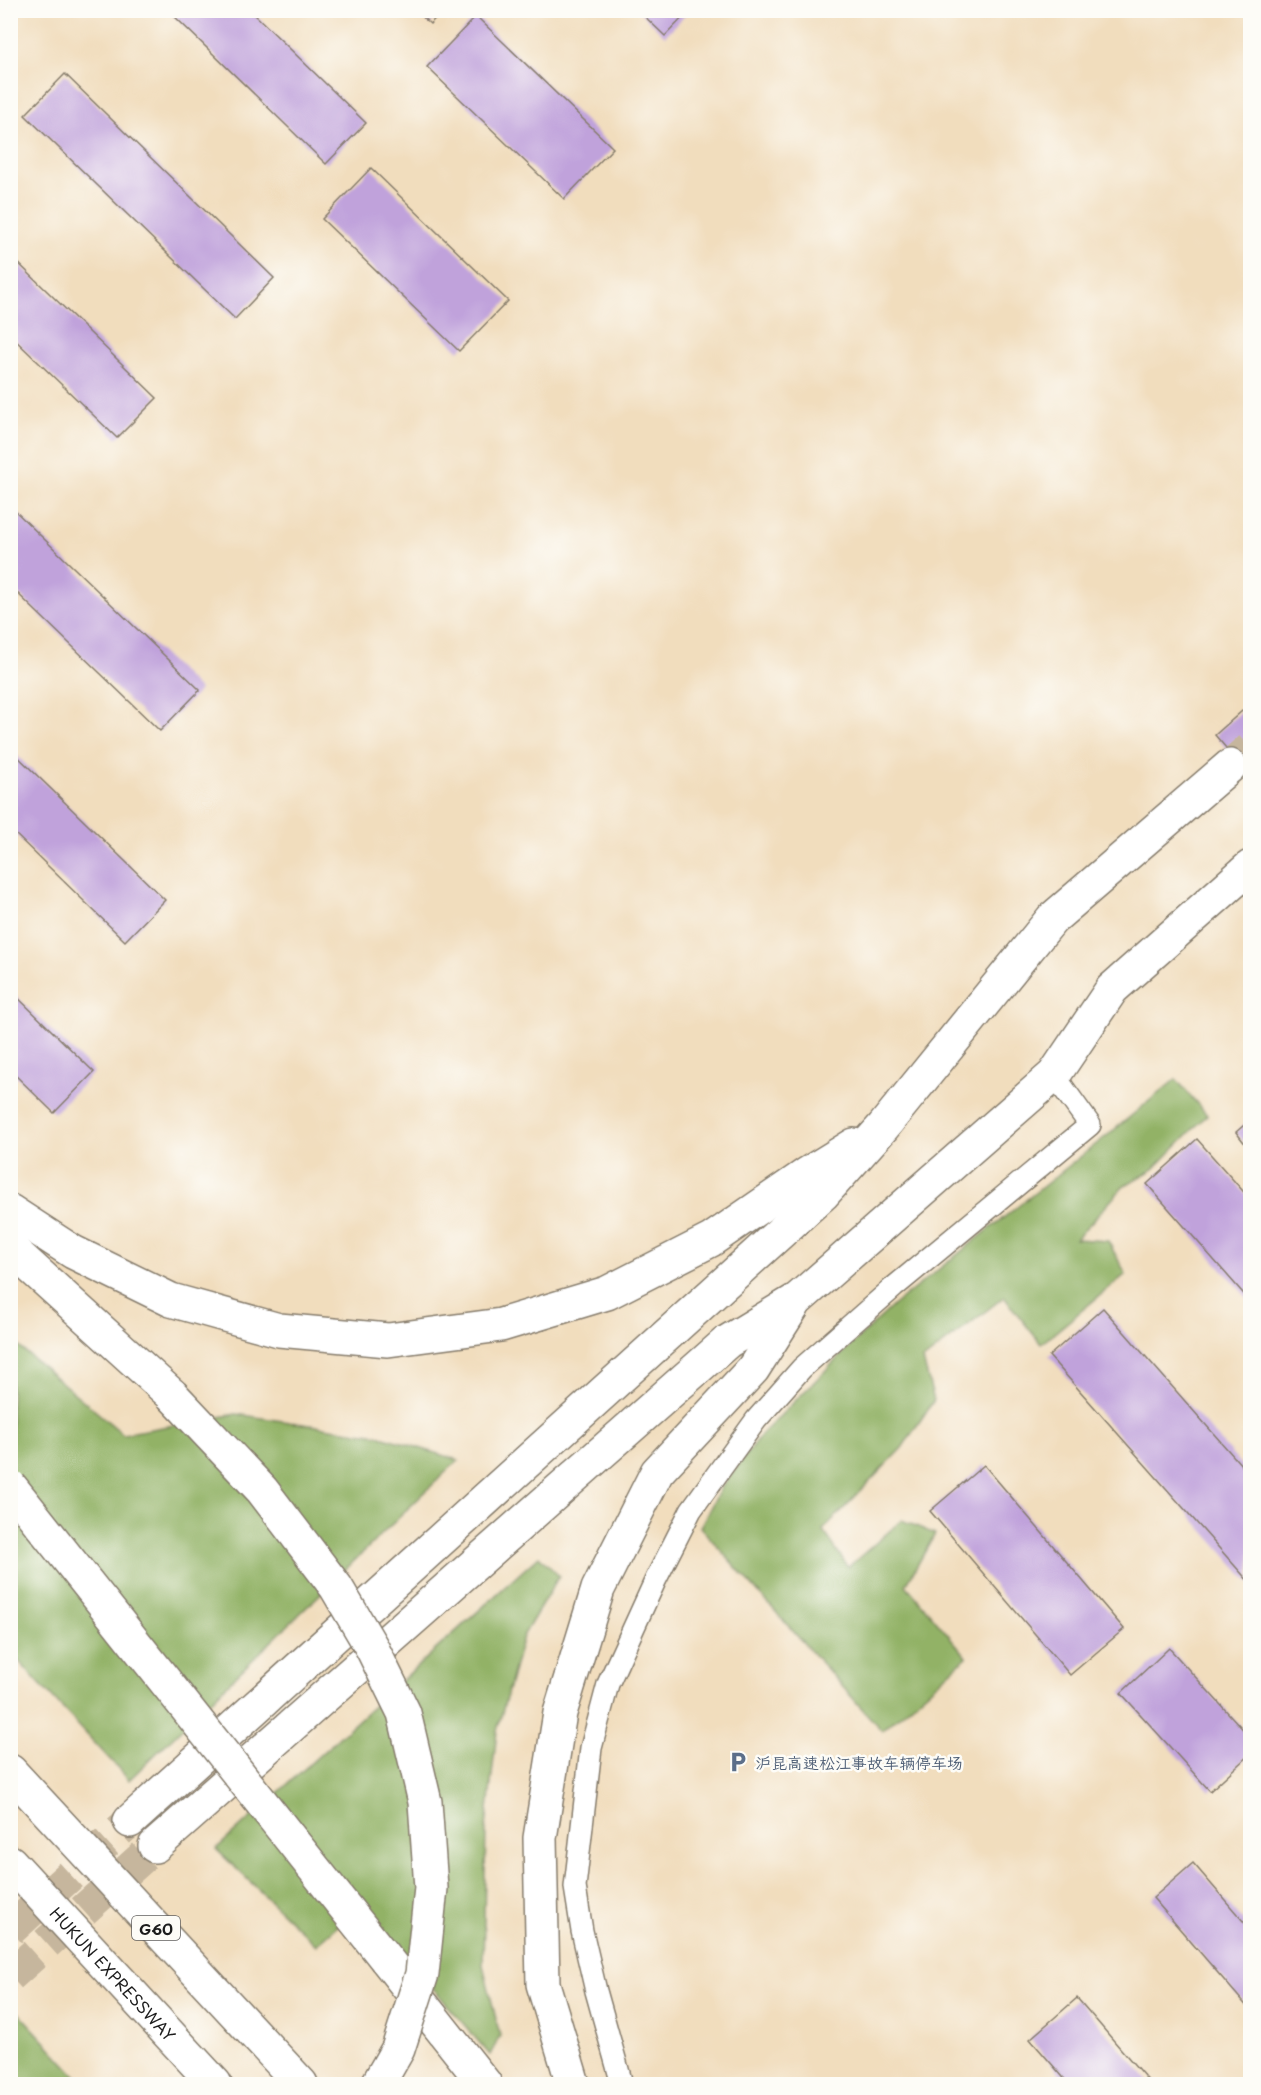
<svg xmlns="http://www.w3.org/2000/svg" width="1261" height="2095" viewBox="0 0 1261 2095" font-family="'Playpen Sans','LXGW WenKai TC',sans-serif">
  <rect width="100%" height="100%" fill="#fdfcf7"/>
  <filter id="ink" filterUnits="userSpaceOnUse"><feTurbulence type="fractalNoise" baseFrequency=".0167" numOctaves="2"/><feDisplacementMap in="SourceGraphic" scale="12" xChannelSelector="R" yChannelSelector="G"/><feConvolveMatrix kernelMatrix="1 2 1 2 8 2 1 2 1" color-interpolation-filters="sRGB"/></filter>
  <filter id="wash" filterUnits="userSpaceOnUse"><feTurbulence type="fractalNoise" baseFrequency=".008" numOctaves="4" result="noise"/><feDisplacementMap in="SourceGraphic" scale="24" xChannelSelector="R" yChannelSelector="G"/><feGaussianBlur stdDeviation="1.35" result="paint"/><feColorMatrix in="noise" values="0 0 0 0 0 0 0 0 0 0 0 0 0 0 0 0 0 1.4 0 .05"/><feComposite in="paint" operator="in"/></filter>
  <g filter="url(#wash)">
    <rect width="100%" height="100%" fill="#f1ddbd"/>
    <path fill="#92b266" stroke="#576741" stroke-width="1.5" d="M1176,1079L1207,1115L1154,1169L1125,1185L1076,1239L1108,1241L1126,1274L1041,1344L1004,1297L923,1360L934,1400L902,1448L823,1530L848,1567L902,1520L935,1534L906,1585L967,1657L882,1731L700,1527L721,1488L762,1434L850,1346L895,1304L1109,1134Z
      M11,1340L123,1434L236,1414L378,1435L458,1460L129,1780L11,1653Z
      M539,1556L559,1576L523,1636L497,1731L486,1828L483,1965L500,2036L490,2055L362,1905L316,1945L216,1849Z
      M15,2009L84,2084H11V2013Z"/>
    <g id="blocks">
      <path fill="#c0a2db" d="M168,10H250L366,123L326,164Z
        M415,10H443L430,24Z
        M638,10H690L665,36Z
        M476,16L613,148L564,199L427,67Z
        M65,74L274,278L235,319L25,115Z
        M371,168L508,301L459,351L322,219Z
        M10,255L157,398L117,438L10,335Z
        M10,506L200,690L160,731L10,586Z
        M1250,704V776L1215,735Z
        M10,749L165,900L125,941L10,829Z
        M10,990L94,1072L54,1113L10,1070Z
        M1250,1120V1150L1236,1132Z
        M1197,1139L1250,1199V1301L1147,1184Z
        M1103,1308L1250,1475V1583L1049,1356Z
        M984,1465L1124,1629L1070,1675L930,1511Z
        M1169,1648L1250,1737V1754L1210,1791L1121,1693Z
        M1193,1863L1250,1929V2010L1153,1898Z
        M1077,1998L1151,2084H1069L1030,2039Z"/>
    </g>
  </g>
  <g filter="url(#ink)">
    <use href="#blocks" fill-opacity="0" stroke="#867c6c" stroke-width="1.5"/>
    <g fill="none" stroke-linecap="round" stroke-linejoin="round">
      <path stroke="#c6b69d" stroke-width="33" stroke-dasharray="33 16" stroke-linecap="butt" d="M1230,766L1250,748
        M10,1930L130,1821
        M10,1976L155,1846"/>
      <defs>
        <path id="service" d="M622,2084L596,1991L582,1931L575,1887L591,1748L608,1684L656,1579L691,1510L756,1420L802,1368L894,1287L1090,1125L1054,1075"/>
        <g id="motorway">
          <path d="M10,1211L73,1252L171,1300L279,1330L388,1340L501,1325L607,1293L711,1240L807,1174L854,1145"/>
          <path d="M10,1248L172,1395"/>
          <path d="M10,1771L301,2084"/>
          <path d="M130,1821L823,1194L883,1127L1052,919L1230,766"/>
          <path d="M155,1846L727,1342L798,1299L1054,1075L1112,989L1250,867"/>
          <path id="s1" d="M10,1862L215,2084"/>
          <path d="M386,1959L485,2084"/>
          <path d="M573,2084L543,1984L540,1838L560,1713L598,1589L657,1472L753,1369L793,1306"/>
        </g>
      </defs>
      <use href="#service" stroke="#867c6c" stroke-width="24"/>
      <use href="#motorway" stroke="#867c6c" stroke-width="36"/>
      <use href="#service" stroke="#fff" stroke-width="21"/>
      <use href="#motorway" stroke="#fff" stroke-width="33"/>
      <defs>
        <path id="motorway-bridge" d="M172,1395L262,1490L336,1587L372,1648L404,1713L425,1802L431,1888L422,1974L398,2049L378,2084
          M10,1486L386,1959"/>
      </defs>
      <use href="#motorway-bridge" stroke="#867c6c" stroke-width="36" stroke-linecap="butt"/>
      <use href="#motorway-bridge" stroke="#fff" stroke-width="33"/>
    </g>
  </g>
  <defs>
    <symbol id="parking-bare" viewBox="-9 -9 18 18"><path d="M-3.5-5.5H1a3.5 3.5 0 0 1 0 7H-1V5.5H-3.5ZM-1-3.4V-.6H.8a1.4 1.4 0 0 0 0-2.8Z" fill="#5c6f8a" stroke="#fdfcf7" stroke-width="2.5" paint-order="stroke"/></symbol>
  </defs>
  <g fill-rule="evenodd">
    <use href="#parking-bare" x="723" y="1747" width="30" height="30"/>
  </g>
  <g text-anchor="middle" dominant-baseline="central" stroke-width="5" stroke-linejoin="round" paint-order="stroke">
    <rect fill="#fdfcf7" stroke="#605f5e" stroke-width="1.5" x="132" y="1916" width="48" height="24" rx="4.5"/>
    <g font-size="15" font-weight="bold" fill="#1c1c1c">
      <text x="156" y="1928">G60</text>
    </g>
    <g font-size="16" fill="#4e5e75" stroke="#fdfcf7" text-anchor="start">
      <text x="755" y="1762">沪昆高速松江事故车辆停车场</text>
    </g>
    <g font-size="16" fill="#1c1c1c" stroke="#fdfcf7">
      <text stroke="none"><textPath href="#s1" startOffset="152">HUKUN EXPRESSWAY</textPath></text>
    </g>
  </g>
  <rect width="1261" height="2095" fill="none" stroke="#fdfcf7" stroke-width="36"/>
</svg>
